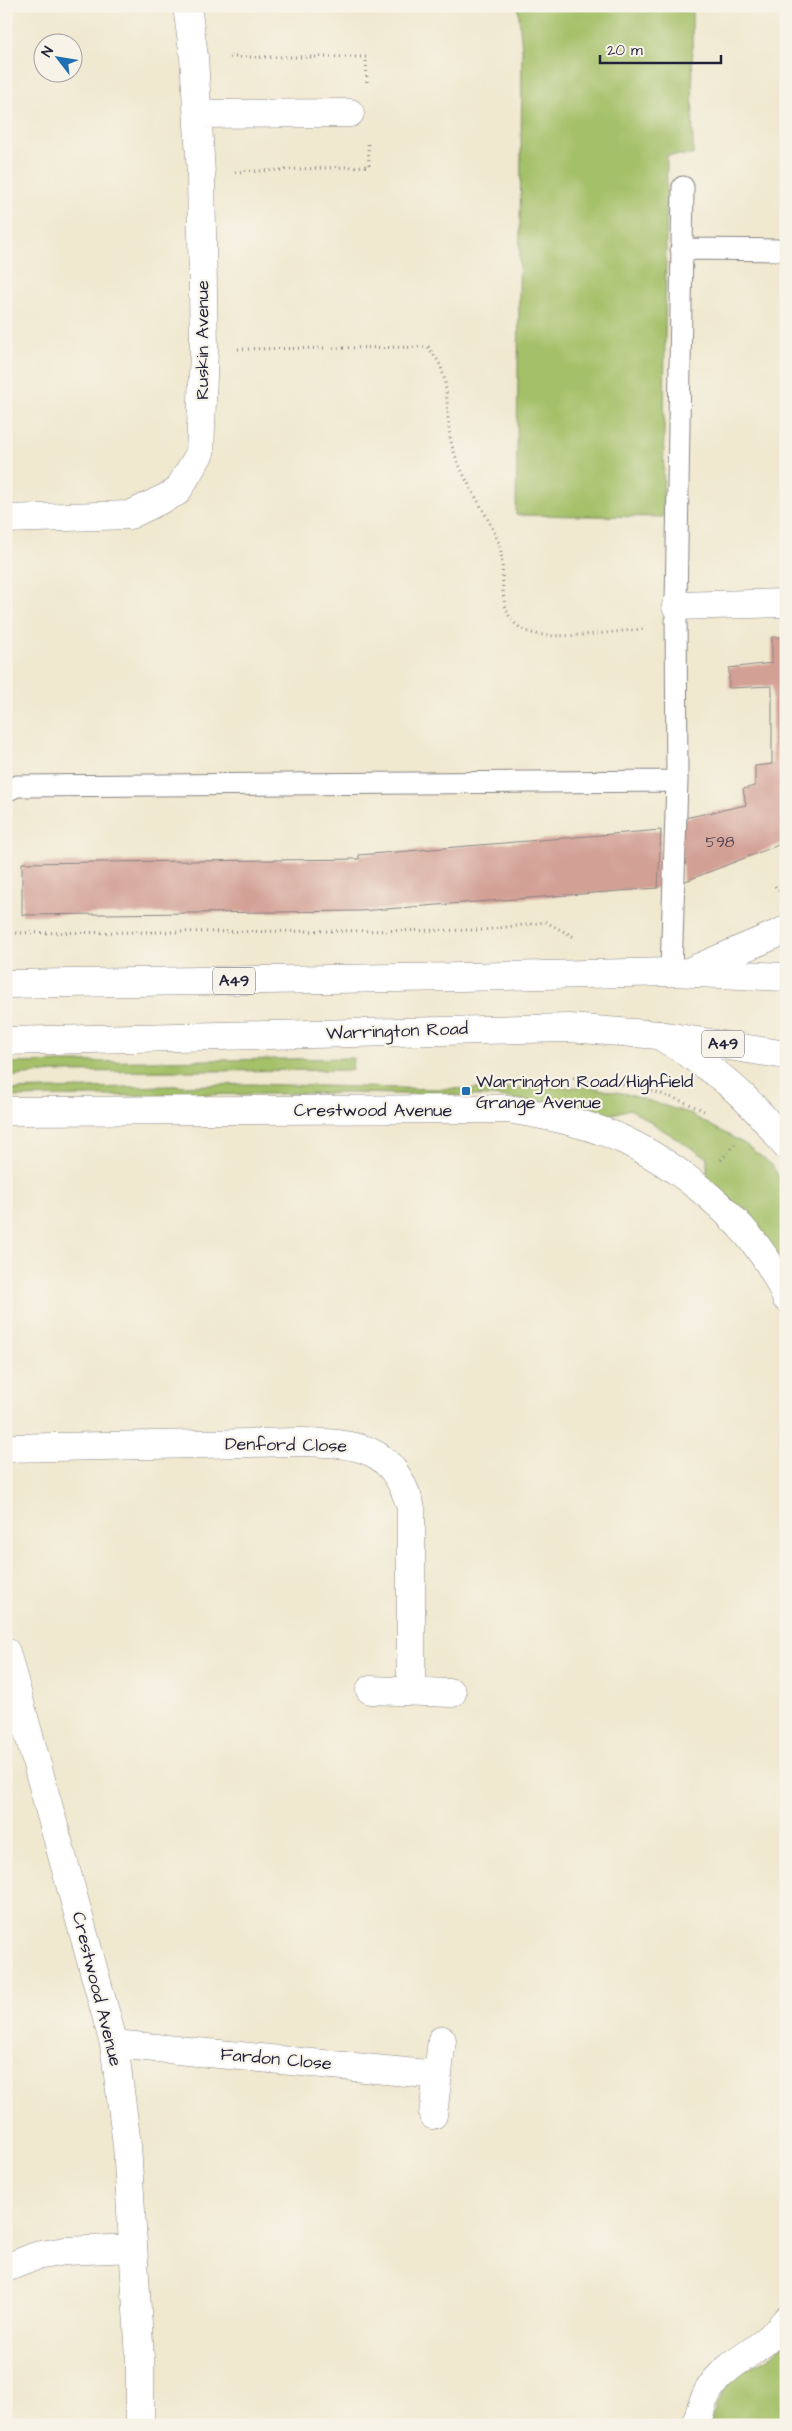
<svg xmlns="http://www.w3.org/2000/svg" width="792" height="2431" viewBox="0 0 792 2431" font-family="'Architects Daughter',sans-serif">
  <rect width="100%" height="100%" fill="#f7f3e8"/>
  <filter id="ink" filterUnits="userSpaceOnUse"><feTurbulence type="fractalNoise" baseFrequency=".02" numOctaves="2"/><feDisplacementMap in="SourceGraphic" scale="10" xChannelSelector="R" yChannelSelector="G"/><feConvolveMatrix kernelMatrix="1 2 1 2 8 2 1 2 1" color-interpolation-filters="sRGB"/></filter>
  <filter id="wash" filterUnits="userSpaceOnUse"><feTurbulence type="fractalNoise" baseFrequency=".0096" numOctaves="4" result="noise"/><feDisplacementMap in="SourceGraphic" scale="20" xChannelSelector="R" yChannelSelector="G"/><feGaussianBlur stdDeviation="1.12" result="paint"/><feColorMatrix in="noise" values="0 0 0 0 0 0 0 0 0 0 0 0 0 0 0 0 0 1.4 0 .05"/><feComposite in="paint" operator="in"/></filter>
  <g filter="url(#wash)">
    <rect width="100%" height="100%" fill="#f0e8cf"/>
    <path fill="#a4c067" stroke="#637151" d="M518,6H692L693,155H667L663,517L516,515L521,154L522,50Z
      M353,1058L352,1070L53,1072L6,1077V1063Z
      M251,1084L435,1089L589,1087L627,1094L688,1113L745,1144L772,1165L786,1189V1267L747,1213L707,1178V1158L630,1109L609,1115L565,1106L493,1096L354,1093L6,1097V1090Z
      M786,2342V2425H710L717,2403L734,2376L766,2359Z"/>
    <g id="blocks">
      <path fill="#d3a095" d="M772,637H786V842L683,882L680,819L746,805L743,789L755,786V766L772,764V686L729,688V668L772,663Z
        M661,830L658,888L360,911L22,915V863L359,859V855Z"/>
    </g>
  </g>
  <g filter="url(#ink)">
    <use href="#blocks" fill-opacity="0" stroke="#898585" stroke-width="1"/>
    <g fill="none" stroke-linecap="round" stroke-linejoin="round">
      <defs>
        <path id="lane" d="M681,249L786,250
          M6,791L17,786L677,781
          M671,972L677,781L676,606L683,187"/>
        <path id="street" d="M198,114L350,113
          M6,519L130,515L177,492L200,453L204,349L201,174L194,57L187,6
          M676,606L786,603
          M6,1111L508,1109C548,1116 589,1123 626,1141C687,1171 762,1232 786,1298
          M6,1448L299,1442C358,1444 392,1444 411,1508V1691
          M6,1652L114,2044L127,2145L140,2359V2425
          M370,1690L452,1693
          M114,2044L438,2075
          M433,2115L442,2040
          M6,2268L36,2256L65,2251L133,2248
          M697,2425C707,2360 753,2364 786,2320"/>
        <path id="secondary" d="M688,972L786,930
          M659,1035C714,1069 747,1093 786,1146"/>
        <path id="highway" d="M6,984L462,977L671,972L786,977
          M6,1041L569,1028L659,1035L786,1055"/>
      </defs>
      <use href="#lane" stroke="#898585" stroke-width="23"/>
      <use href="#street" stroke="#898585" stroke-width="29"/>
      <use href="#secondary" stroke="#898585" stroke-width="29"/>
      <use href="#highway" stroke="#898585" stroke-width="29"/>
      <path stroke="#898585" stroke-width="3" stroke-dasharray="1 4" stroke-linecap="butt" d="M230,57H366L367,82
        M235,172L369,166L368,143
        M238,349L428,347C433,354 440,362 442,370C450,395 445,423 453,449C464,483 486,510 498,541C509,569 491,615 526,631C551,642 615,631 644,629
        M775,886L782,896
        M6,933L483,930L546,922L576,938
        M573,1078C617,1081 664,1091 704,1111
        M721,1160L737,1142"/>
      <use href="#lane" stroke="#fff" stroke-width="21"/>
      <use href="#street" stroke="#fff" stroke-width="28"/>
      <use href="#secondary" stroke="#fff" stroke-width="28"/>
      <use href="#highway" stroke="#fff" stroke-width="28"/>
    </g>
  </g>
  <rect fill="#1f6fb2" stroke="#f7f3e8" stroke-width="2" x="461" y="1086" width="10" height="10" rx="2.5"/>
  <g text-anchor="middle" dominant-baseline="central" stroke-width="4.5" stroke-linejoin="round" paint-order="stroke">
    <g font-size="15" fill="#4e4252">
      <text x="720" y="842">598</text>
    </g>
    <g fill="#f7f3e8" stroke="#62616f" stroke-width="1">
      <rect x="213" y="967.5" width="42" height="27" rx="4"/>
      <rect x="702" y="1030.5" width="42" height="27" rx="4"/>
    </g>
    <g font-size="16" font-weight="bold" fill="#22223b">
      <text x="234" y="981">A49</text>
      <text x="723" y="1044">A49</text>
    </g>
    <g font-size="18" fill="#22223b" stroke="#f7f3e8">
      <text transform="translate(202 340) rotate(-90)">Ruskin Avenue</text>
      <text transform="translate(397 1031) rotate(-2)">Warrington Road</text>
      <text x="373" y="1110">Crestwood Avenue</text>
      <text transform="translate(286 1445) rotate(1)">Denford Close</text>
      <text transform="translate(97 1989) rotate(76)">Crestwood Avenue</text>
      <text transform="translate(276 2059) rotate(5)">Fardon Close</text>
    </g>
    <g font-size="18" fill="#22223b" stroke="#f7f3e8" text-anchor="start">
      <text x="476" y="1081">Warrington Road/Highfield<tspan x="476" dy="21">Grange Avenue</tspan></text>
    </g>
  </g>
  <rect width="792" height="2431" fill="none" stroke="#f7f3e8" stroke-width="25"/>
  <g transform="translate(58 58) rotate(301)"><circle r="24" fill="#f7f3e8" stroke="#a29fa3"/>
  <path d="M0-4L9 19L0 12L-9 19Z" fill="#1f6fb2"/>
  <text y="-8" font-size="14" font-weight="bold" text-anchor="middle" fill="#22223b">N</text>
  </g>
  <path d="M600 55v8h121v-8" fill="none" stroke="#22223b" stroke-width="2.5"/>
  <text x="607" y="55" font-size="15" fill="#22223b" stroke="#f7f3e8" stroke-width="4" paint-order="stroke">20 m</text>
</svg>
